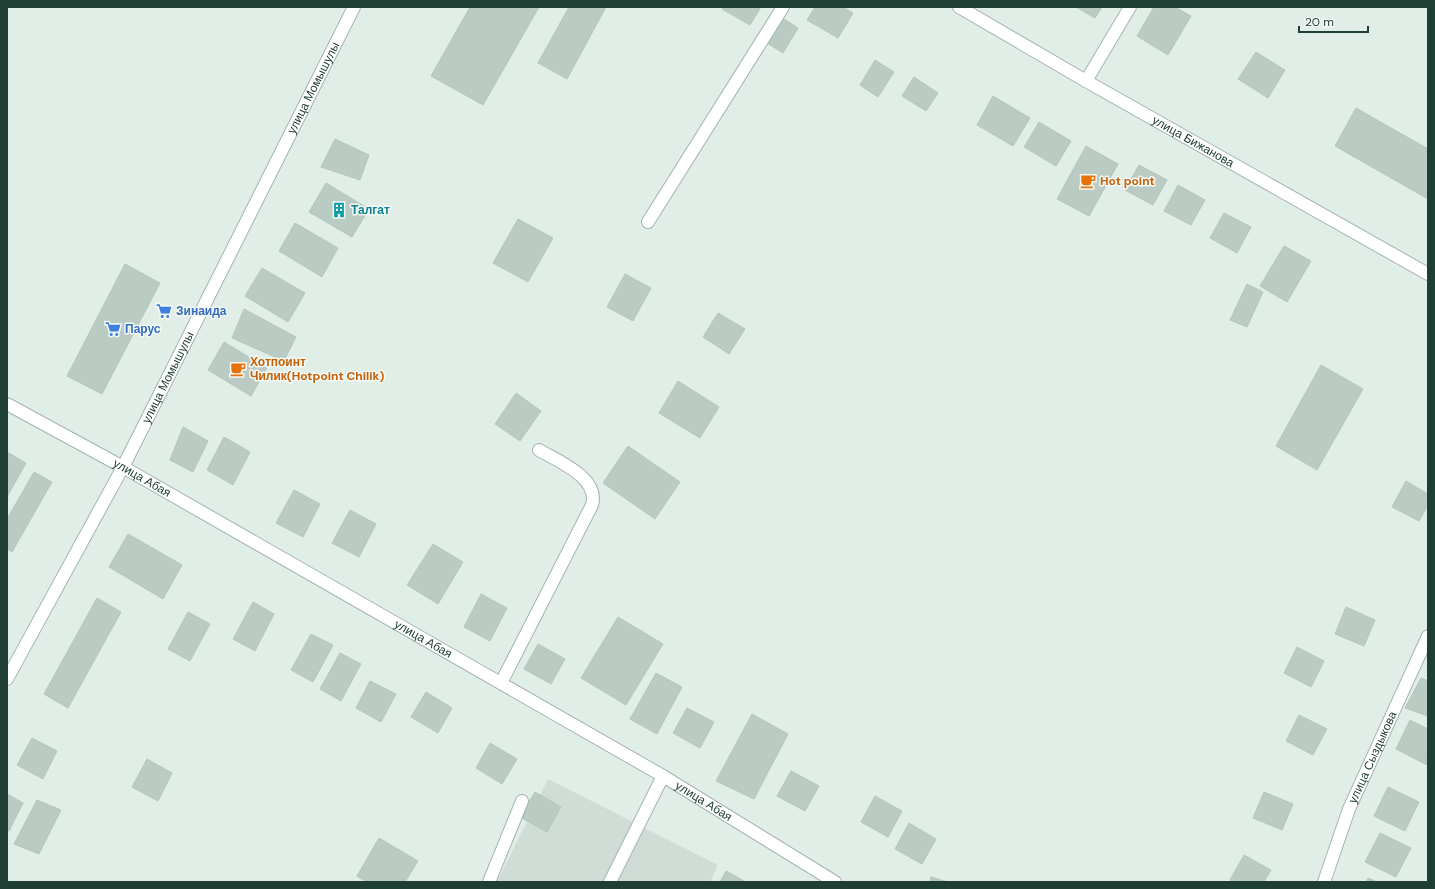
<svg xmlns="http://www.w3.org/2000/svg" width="1435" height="889" viewBox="0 0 1435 889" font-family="'DM Sans',sans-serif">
  <rect width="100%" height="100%" fill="#e1ede7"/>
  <path fill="#cfddd6" d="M548,779L718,865L710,882H497Z"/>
  <path fill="#b9cbc2" stroke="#b3c7bd" d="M470,7H539L483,105L431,76Z
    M569,7H606L567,79L538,63Z
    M724,7H761L750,25L722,9Z
    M815,7H843L853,13L838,38L807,20Z
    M1076,7H1102L1095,18Z
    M1154,7H1175L1191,16L1168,55L1137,36Z
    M779,16L798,28L783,53L764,41Z
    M1256,52L1285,70L1268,98L1238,79Z
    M875,60L894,72L878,97L860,85Z
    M914,77L938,93L926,111L902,96Z
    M993,96L1030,118L1013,146L977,125Z
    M1356,108L1428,149V199L1335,146Z
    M1039,122L1071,141L1056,166L1024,147Z
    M335,139L369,155L360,180L321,167Z
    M1086,146L1118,164L1089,216L1057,199Z
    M1139,165L1167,180L1153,205L1125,190Z
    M326,183L369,209L352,237L309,212Z
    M1178,185L1205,200L1191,225L1164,211Z
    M1224,213L1251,227L1237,253L1210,238Z
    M518,219L553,238L528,282L493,263Z
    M295,223L338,248L322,277L279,251Z
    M1284,246L1311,261L1287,302L1260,286Z
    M125,264L160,283L102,394L67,376Z
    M262,268L305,293L288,322L245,296Z
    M625,274L651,288L633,321L607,307Z
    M1247,284L1263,292L1247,327L1230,320Z
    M244,309L296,337L284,361L232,338Z
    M718,313L745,329L729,354L703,337Z
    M224,342L267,368L251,396L208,370Z
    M1321,365L1363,389L1317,470L1276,446Z
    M678,381L719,407L700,438L659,413Z
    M516,393L541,411L520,441L495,424Z
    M183,427L208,441L193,472L170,460Z
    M224,437L250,452L233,485L207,470Z
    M628,446L680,482L655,519L603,483Z
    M7,452L26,463L7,497Z
    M34,472L52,482L12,552L7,549V519Z
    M1406,481L1428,494V505L1419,521L1392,507Z
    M294,490L320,504L303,537L276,523Z
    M350,510L376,524L359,557L332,543Z
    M128,534L182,565L163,599L109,567Z
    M433,544L463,562L438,604L407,585Z
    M481,594L507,608L490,641L464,627Z
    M97,598L121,612L68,708L44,694Z
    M253,602L274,614L255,651L233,639Z
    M1346,607L1375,620L1364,646L1335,634Z
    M188,612L210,624L190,661L168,649Z
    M618,617L663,644L626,705L581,678Z
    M311,634L333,645L313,682L291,670Z
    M538,644L565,659L551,684L524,669Z
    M1297,647L1324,661L1311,687L1284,673Z
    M340,653L361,664L341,701L320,689Z
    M656,673L682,687L657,734L630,719Z
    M1421,678L1428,681V716L1405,708Z
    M370,681L396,694L381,722L356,708Z
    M426,692L452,708L438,733L411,717Z
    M687,708L714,722L700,748L673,733Z
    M752,714L788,734L754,799L716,781Z
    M1299,715L1327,729L1313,755L1286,741Z
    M1410,720L1428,729L1427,765L1396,749Z
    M32,738L57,751L43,779L17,765Z
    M490,743L517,759L502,784L476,768Z
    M147,759L172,773L158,801L132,787Z
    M791,771L819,786L805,811L777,796Z
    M1388,787L1419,802L1405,831L1374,816Z
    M535,792L561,807L547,832L520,817Z
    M1264,792L1293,804L1282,830L1253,818Z
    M7,794L23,803L9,831L7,830Z
    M875,796L902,811L888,837L861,822Z
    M37,800L61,810L39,854L14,844Z
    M909,823L936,839L922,864L895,849Z
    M1380,833L1411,848L1396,877L1365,862Z
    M379,838L418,861L405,882H367L357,876Z
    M1244,855L1271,870L1264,882H1233L1230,880Z
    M726,871L746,882H720Z
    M931,877L948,882H930Z
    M1368,878L1377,882H1366Z"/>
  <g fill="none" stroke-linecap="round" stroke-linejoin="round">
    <defs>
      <g id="minor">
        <path id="s1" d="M959,7L1086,81L1428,274"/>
        <path d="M1086,81L1130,7"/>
        <path d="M648,222L783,7"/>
        <path id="s2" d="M7,404L123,467L663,776L835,882"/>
        <path id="s3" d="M7,679L123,467L354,7"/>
        <path d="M501,683L592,505C600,478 558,461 539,450"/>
        <path d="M489,882L522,801"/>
        <path d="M610,882L663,776"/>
        <path id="s4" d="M1324,882L1349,809L1428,636"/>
      </g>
    </defs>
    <use href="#minor" stroke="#a3b5ae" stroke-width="14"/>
    <use href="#minor" stroke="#fff" stroke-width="12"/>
  </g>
  <defs>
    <symbol id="cafe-bare" viewBox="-9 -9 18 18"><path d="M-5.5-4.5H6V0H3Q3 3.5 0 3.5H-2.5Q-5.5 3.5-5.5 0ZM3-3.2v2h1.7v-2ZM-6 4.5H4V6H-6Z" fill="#e8710a" stroke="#f2f9f5" stroke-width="2.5" paint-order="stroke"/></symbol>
    <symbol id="building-bare" viewBox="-9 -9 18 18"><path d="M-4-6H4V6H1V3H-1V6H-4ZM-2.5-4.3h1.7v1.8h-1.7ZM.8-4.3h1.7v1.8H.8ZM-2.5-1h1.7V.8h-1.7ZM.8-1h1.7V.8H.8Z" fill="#0f9aa8" stroke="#f2f9f5" stroke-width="2.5" paint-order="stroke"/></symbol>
    <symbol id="supermarket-bare" viewBox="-9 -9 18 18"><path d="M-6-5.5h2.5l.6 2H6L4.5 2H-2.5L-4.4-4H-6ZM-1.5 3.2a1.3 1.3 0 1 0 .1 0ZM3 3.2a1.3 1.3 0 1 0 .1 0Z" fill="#3f7fe0" stroke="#f2f9f5" stroke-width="2.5" paint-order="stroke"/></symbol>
  </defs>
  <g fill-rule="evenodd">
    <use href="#cafe-bare" x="1077" y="170" width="22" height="22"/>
    <use href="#building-bare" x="328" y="199" width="22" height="22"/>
    <use href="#supermarket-bare" x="153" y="300" width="22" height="22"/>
    <use href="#supermarket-bare" x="102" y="318" width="22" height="22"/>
    <use href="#cafe-bare" x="227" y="358" width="22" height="22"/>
  </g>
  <g text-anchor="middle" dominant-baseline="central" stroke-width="3" stroke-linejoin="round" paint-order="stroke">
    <g font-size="12" fill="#203f34" stroke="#f2f9f5">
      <text stroke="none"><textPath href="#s3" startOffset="666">улица Момышулы</textPath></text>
      <text stroke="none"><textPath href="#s1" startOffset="270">улица Бижанова</textPath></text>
      <text stroke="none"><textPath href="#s3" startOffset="342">улица Момышулы</textPath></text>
      <text stroke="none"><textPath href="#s2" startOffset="154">улица Абая</textPath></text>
      <text stroke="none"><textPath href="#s2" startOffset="478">улица Абая</textPath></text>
      <text stroke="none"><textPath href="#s4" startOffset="134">улица Сыздыкова</textPath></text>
      <text stroke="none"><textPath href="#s2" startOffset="802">улица Абая</textPath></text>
    </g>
    <g font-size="12" font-weight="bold" fill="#c56008" stroke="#f2f9f5" text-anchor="start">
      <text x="1100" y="181">Hot point</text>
      <text x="250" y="362">Хотпоинт<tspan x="250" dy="14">Чилик(Hotpoint Chilik)</tspan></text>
    </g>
    <g font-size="12" font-weight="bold" fill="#0d838f" stroke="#f2f9f5" text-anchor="start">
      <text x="351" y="210">Талгат</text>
    </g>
    <g font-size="12" font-weight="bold" fill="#366cbe" stroke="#f2f9f5" text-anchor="start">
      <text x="176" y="311">Зинаида</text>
      <text x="125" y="329">Парус</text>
    </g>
  </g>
  <rect width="1435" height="889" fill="none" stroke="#203f34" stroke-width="16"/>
  <path d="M1299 26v6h69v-6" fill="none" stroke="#203f34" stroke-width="2"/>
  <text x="1305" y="26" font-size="12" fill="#203f34" stroke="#f2f9f5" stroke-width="3" paint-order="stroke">20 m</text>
</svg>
